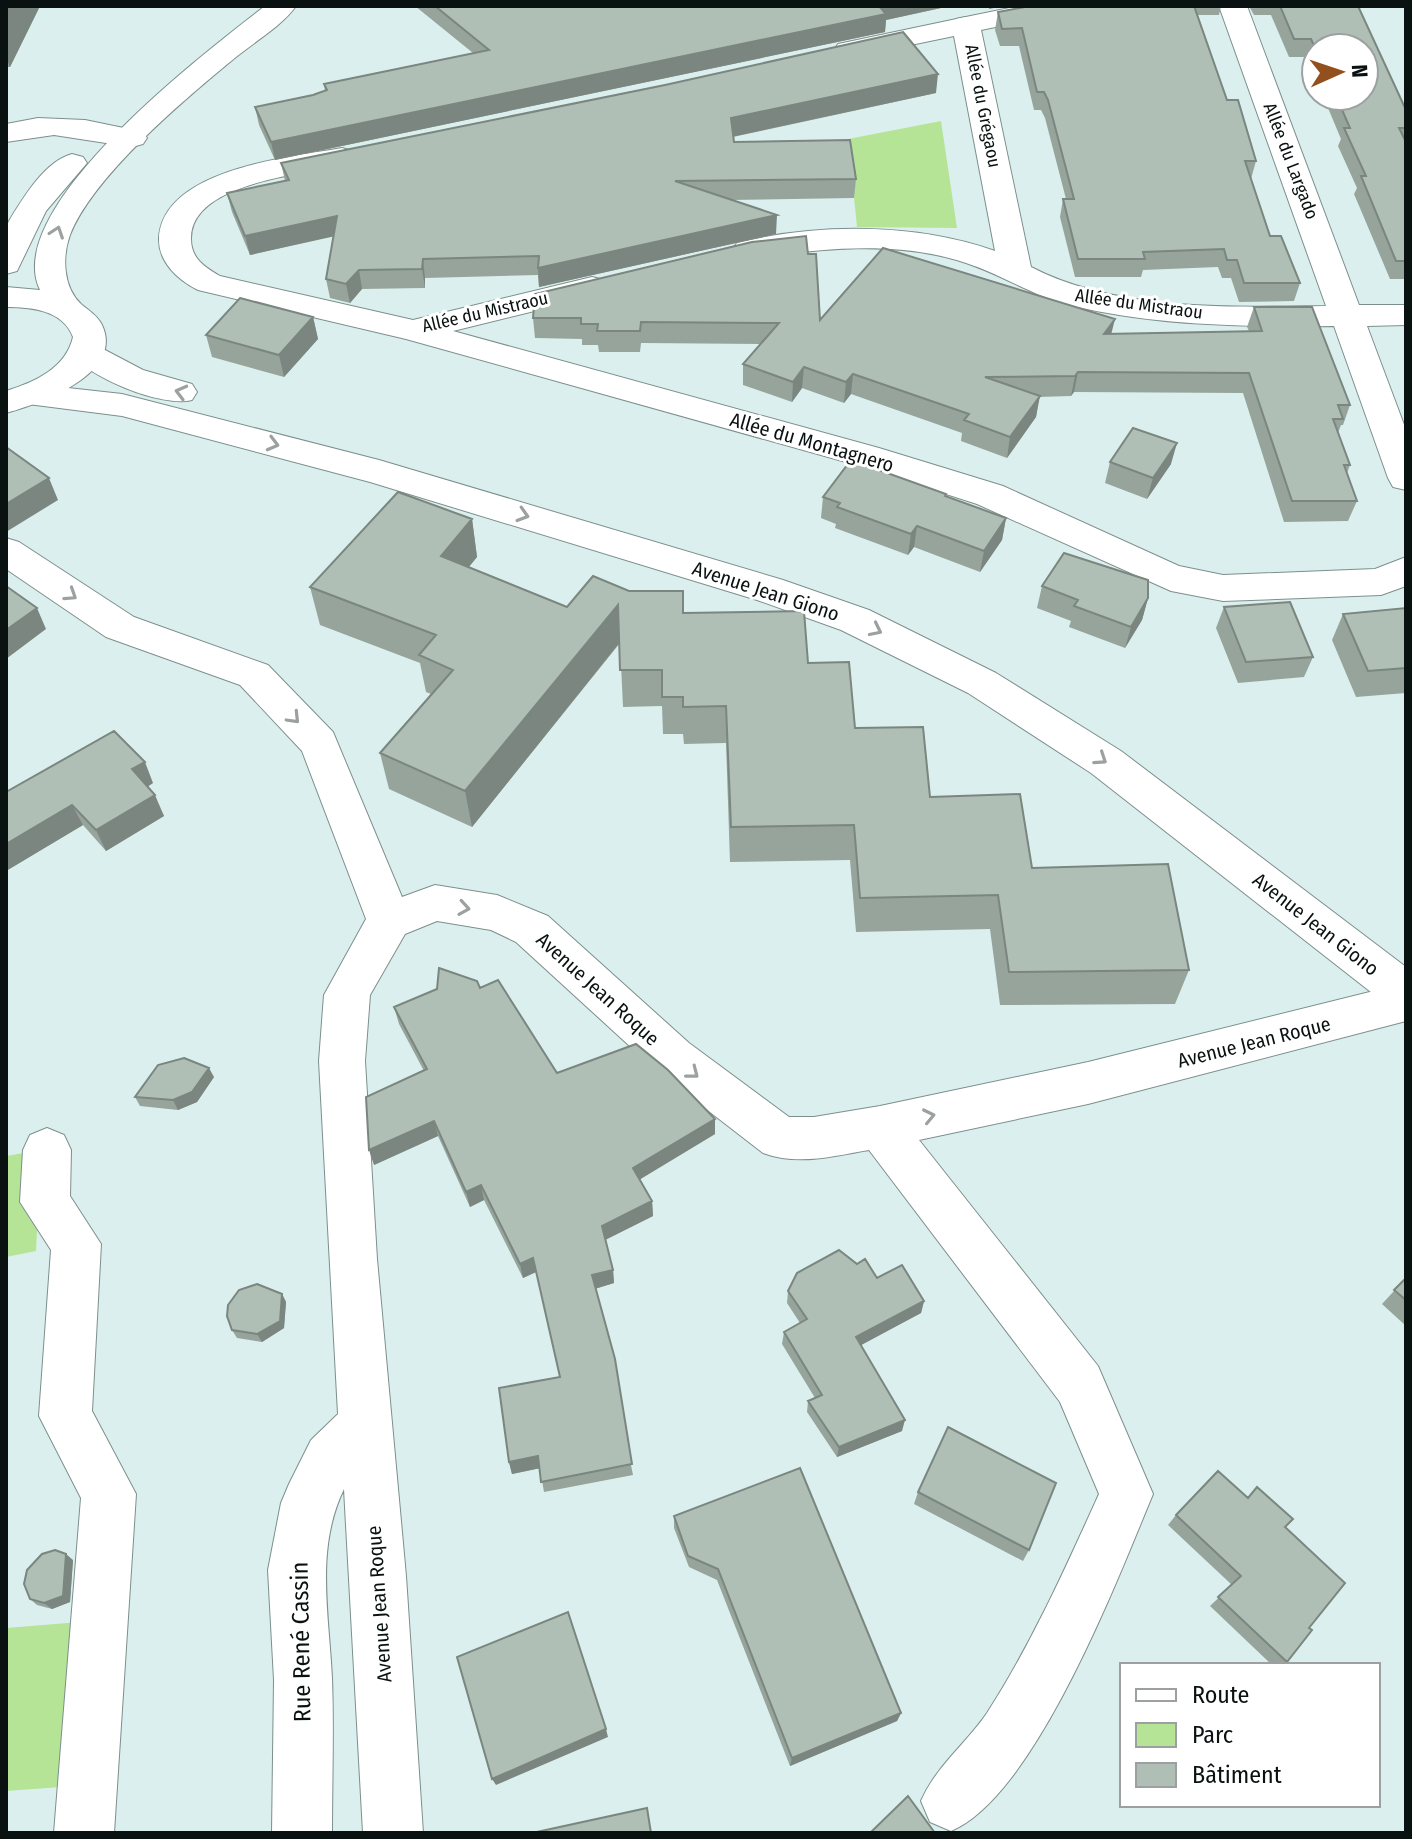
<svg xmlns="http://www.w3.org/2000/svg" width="1412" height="1839" viewBox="0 0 1412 1839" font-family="'Fira Sans Condensed',sans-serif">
  <rect width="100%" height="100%" fill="#dbf0ee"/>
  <path fill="#b5e497" d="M941,121L957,228L857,227L848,139Z
    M41,1150L36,1251L6,1257V1156Z
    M92,1621L75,1786L6,1791V1628Z"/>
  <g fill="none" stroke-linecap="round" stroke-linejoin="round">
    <defs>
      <path id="pedestrian" d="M1019,6H1074L1070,12L966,33L956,31L952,25L956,19Z
        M47,1128L64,1135L71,1150L70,1196L101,1244L92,1411L136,1494L114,1833H54L81,1498L39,1416L51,1250L20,1202L23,1150L30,1135Z"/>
      <path id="minor" d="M1219,6H1247L1359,305H1406V325L1367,326L1406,430V490L1393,487L1388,478L1334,326C1247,327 1158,326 1073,306C1034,297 1003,275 966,263C898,240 817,248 748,260L737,257L732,250L737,243C818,223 916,223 995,251L954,36L848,58L838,56L834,50L838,44L966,17L976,19L980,25L1031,267C1118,312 1230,307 1326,306Z
        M38,118L85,120L143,132L147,138L143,144L132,147L54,135L6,142V124Z
        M342,148L353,151L357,157L353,163C310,174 190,181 191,239C191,258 204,267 220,276L413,320L592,277L604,280L608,287L604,294L453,331L879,448L1003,486L1179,566L1223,575L1375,569L1406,557V586L1381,595L1223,601L1171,591L977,504L853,464L406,339L198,290C178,280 158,262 159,238C163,169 290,157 342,148Z
        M6,538L19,542L134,617L268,665L333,732L402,897L435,885L497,895L548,916L689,1043L789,1117H814L880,1106L1088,1062L1406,983V1021L1088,1104L919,1140L1098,1366L1153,1494C1118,1578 1035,1796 951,1831L930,1822L921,1801C936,1766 966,1744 987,1713C1032,1643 1065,1569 1099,1494L1060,1402L869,1150C834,1156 798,1166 763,1153L657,1071L516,942L491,930L437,921L405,934L370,995L365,1061L377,1259L406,1576L423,1833H363L344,1489C315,1548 329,1614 332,1678C334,1729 332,1781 332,1833H272L274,1680L268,1570L281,1503L289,1484L311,1440L338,1414L319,1061L324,995L366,919L302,751L240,685L106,637L6,569Z"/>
      <path id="tertiary" d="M86,340L143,370L192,384L197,392L192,400C163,408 86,377 69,351L74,344Z
        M32,384L122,394L379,460L783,580L869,610L996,673L1121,751L1406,967V1012L1390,1007L1091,773L968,693L841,630L757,600L370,482L122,416L20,403L15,395L20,387Z"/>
      <path id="secondary" d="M265,6H296C282,26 254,42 236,57C186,98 93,176 70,235C62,257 63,287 81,304C89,311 97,315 102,325C125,374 39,404 6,413V391C35,382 66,368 73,337C63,310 31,307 6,307V287L40,290C0,208 207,51 265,6Z
        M72,154L83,157L87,163L46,211L17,271L6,274V227L9,221C23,198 45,161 72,154Z"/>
    </defs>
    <use href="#pedestrian" stroke="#7c8f8c" stroke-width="2"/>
    <use href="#minor" stroke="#7c8f8c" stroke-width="2"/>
    <use href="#tertiary" stroke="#7c8f8c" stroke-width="2"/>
    <use href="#secondary" stroke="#7c8f8c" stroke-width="2"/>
    <use href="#pedestrian" fill="#fff" fill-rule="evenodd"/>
    <use href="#minor" fill="#fff" fill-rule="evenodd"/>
    <use href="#tertiary" fill="#fff" fill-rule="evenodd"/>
    <use href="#secondary" fill="#fff" fill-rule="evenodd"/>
  </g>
  <path fill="#96a49c" d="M6,6H40L10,67H6Z
    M415,6H950L886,20L885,32L275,160L259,125L255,107L313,95L325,91L324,84L473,53Z
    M1030,6H1221L1219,15H1198L1227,100L1256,161L1251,179L1270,236L1300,283L1294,301L1239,302L1231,278H1222L1218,267L1143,270L1141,277H1075L1060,217L1063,199H1066L1045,118L1041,110H1034L1019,46H1000L995,30L998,12Z
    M1249,6H1358L1406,110V279H1390L1354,194L1357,188L1338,146L1341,139L1323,96H1364L1316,48V81L1306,57H1289L1271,15H1254Z
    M936,93L733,137L734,142L856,179L854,198L730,200L776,234L539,287L538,275L425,278V288L362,289L350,303L330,298L326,279L333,236L250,255L232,212L227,193L285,181L281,163Z
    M808,254L820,320L1111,334L1249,331L1247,327L1254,307L1350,405L1343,425H1341L1338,433L1350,465L1347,473L1357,501L1348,521L1284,522L1243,393L1074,392L1071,396L1039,397L1036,417L1007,458L961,441L962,433L851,394L844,403L802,388L792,402L743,385V364L761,344L641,343L640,352H599L598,345H582V339L535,338L533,318Z
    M313,317L318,339L284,377L212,357L206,335Z
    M1110,462L1171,464L1147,499L1105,483Z
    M946,494V497L1006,518L1002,540L980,572L914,547L908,555L835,528L836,524L821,518L823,497Z
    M472,519L477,557L469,567L567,607L683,613L808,663L855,728L930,797L1032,868L1189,970L1175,1004L1000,1005L990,929L856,932L850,860L730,862L726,743L684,744L683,734H663L662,706L623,707L620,643L472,827L389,789L380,753L431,694L426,692L420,663L320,625L310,587Z
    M1042,586L1148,598L1142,620L1125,648L1069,627L1071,621L1037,608Z
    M1224,607L1313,657L1304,677L1238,683L1216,628Z
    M1406,608V693L1356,697L1332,640L1343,614Z
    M153,783L148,786L164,816L106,851L83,825L6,871V792Z
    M480,988L557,1073L715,1134L640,1179L652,1201L653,1216L605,1240L613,1270L614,1283L595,1289L633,1475L544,1492L540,1468L512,1474L509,1462L560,1377L536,1272L523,1278L484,1200L470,1207L438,1136L374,1165L424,1071L399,1024L394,1007Z
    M214,1077L197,1102L178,1110L140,1106L135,1097Z
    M877,1278L924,1301L921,1313L860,1345L902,1431L837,1457L807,1412L808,1401L815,1398L782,1344L784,1332L800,1323L787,1303L788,1291Z
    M1406,1278V1326L1382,1304Z
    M282,1294L286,1302L284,1328L262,1342L237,1338L232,1330Z
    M918,1492L1029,1550L1023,1561L914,1504Z
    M1248,1498L1285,1527L1309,1628L1287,1662L1282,1665H1272L1210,1606L1232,1585L1168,1525L1176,1515Z
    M674,1516L901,1713L897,1721L790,1766L717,1580L689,1567L674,1528Z
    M73,1560L70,1602L52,1609L37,1605L30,1599Z"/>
  <path fill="#7a867f" d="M9,6H40L10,67L6,56V11Z
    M878,6H950L886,20L885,32L275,160L271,142Z
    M990,6H1004L989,9Z
    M938,74L936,93L731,137V118Z
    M777,215L776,234L539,287L538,268Z
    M337,216L340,235L250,255L245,236Z
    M423,259L425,278V288L422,269Z
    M359,270L362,289L350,303L346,284Z
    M313,317L318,339L284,377L279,355Z
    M1115,319L1110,339L1104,334Z
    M804,367L802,388L792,402L793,382Z
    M1078,372L1074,392L1071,396L1075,376Z
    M853,374L851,394L844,403L846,382Z
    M1040,396L1036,417L1007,458L1010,437Z
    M1177,443L1171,464L1147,499L1153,478Z
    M49,478L58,500L6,532V504Z
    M1006,518L1002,540L980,572L984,551Z
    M472,519L477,557L447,593L441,556Z
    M917,526L914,547L908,555L911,534Z
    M1148,598L1142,620L1125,648L1131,627Z
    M618,605L620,642L472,827L465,791Z
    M37,608L46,629L6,659V630Z
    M145,762L153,783L141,791L132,769Z
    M155,795L164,816L106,851L96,830Z
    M72,805L83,825L6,871V844Z
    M209,1068L214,1077L197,1102L178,1110L173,1100Z
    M715,1119V1134L634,1183L633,1168Z
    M434,1121L438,1136L374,1165L369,1150Z
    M481,1185L484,1200L470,1207L466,1192Z
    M652,1201L653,1216L603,1241L602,1226Z
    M533,1258L536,1272L523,1278L520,1264Z
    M613,1270L614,1283L594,1289L592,1275Z
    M282,1294L286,1302L284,1328L262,1342L257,1334Z
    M924,1301L921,1313L854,1349L856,1337Z
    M905,1420L902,1431L837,1457L839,1447Z
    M538,1456L541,1468L512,1474L509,1462Z
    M66,1554L73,1560L70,1602L52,1609L44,1603Z
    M901,1713L897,1721L790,1766L792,1758Z
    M606,1729L608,1737L496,1785L492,1779Z"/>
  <path fill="#afbfb5" stroke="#7a867f" stroke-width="2" d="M435,6H879L886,14L271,142L255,107L313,95L327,90L324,84L489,50Z
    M1030,6H1194L1227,100H1238L1256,161H1245L1270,236H1281L1300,283H1244L1237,260H1227L1224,249L1143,252L1145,259H1078L1063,199H1074L1048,100L1044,92H1037L1022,28L1002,29L998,12Z
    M1280,6H1358L1406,110V128H1399L1406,142V261H1396L1361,176H1366L1344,128H1350L1336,96H1364V48H1316V50L1311,39H1294Z
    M903,32L938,74L731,118L734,142L850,140L856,179L675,181L777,215L538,268L539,256L423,259L422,269L359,270L346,284L326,279L337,216L245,236L227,193L289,180L281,163L665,85Z
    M806,236L808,254H816L820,320L883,248L1115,319L1104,334L1262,331L1254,307H1312L1350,405H1338L1343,419H1333L1350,465H1344L1357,501H1292L1249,373L1078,372L1075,376L985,377L1040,396L1010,437L964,420L969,414L853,374L846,382L804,367L793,382L743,364L779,323L641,322L640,331H597L598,324H581V318H533L535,294L752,242Z
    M240,298L313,317L279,355L206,335Z
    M1133,428L1177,443L1153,478L1110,462Z
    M6,447L49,478L6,504Z
    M851,460L946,494L945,496L1006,518L984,551L917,526L911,534L837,507L840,503L823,497Z
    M398,492L472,519L441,556L567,607L593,576L629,591H683V613L804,611L808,663L849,662L855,728L923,727L930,797L1020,794L1032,868L1168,864L1189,970L1009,972L998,895L860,898L854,825L731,827L726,706L683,707V697H662V670H620L618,605L465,791L380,753L453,670L419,655L436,635L310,587Z
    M1064,553L1148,580V598L1131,627L1074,606L1078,600L1042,586Z
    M6,586L37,608L6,630Z
    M1290,602L1313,657L1246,662L1224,607Z
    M1406,608V668L1368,671L1343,614Z
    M114,731L145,762L132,769L155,795L96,830L72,805L6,844V792Z
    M439,968L477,981L480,988L498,980L557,1073L636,1044L668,1070L715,1119L633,1168L652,1201L602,1226L613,1270L592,1275L615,1359L632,1464L541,1482L538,1456L509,1462L499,1388L560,1377L533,1258L520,1264L481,1185L466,1192L434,1121L369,1150L366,1097L427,1069L394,1007L437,989Z
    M184,1058L209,1068L192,1092L173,1100L135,1097L158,1065Z
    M839,1250L857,1264L865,1259L877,1278L902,1265L924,1301L856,1337L905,1420L839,1447L808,1401L822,1395L784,1332L807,1319L788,1291L797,1273Z
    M1406,1278V1300L1394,1290Z
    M257,1284L282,1294L280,1321L257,1334L232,1330L227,1316L228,1305L239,1290Z
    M948,1427L1056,1483L1029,1550L918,1492Z
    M800,1468L901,1713L792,1758L718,1569L688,1556L674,1516Z
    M1218,1471L1248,1498L1257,1487L1293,1519L1285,1527L1345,1583L1309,1628L1312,1630L1287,1662L1218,1597L1241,1576L1176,1515Z
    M55,1550L66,1554L63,1596L44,1603L30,1599L24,1584L27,1570L42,1554Z
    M568,1612L606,1729L492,1779L457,1657Z
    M908,1796L935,1833H870Z
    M647,1808L651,1833H532Z"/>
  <defs><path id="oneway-chevron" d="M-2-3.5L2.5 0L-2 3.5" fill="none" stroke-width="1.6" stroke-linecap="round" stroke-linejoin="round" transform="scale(2)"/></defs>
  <g stroke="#9da0a0">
    <use href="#oneway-chevron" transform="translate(57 232) rotate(-71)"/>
    <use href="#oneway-chevron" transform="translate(181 392) rotate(-165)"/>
    <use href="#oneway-chevron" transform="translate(273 444) rotate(15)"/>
    <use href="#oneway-chevron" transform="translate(523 515) rotate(17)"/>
    <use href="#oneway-chevron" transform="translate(71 595) rotate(33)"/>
    <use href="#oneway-chevron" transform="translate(876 630) rotate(26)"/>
    <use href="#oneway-chevron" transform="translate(294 718) rotate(46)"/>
    <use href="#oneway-chevron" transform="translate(1101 759) rotate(34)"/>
    <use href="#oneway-chevron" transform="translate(464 908) rotate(9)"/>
    <use href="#oneway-chevron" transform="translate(693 1073) rotate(38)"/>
    <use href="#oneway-chevron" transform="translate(929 1116) rotate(-12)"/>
  </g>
  <g text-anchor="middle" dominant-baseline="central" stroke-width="6" stroke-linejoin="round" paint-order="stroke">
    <g font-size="18" fill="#0a1211" stroke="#fff">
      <text transform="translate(983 106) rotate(79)">Allée du Grégaou</text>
      <text transform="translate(1291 161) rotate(69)">Allée du Largado</text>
      <text transform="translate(1139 304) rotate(8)">Allée du Mistraou</text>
      <text transform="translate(485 312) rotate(-13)">Allée du Mistraou</text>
    </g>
    <g font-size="20" fill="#0a1211" stroke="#fff">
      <text transform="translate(812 442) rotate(16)">Allée du Montagnero</text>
      <text transform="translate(766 591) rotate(18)">Avenue Jean Giono</text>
      <text transform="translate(1316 924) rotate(38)">Avenue Jean Giono</text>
      <text transform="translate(598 989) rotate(42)">Avenue Jean Roque</text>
      <text transform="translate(1254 1042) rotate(-14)">Avenue Jean Roque</text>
      <text transform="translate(379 1604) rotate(-94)">Avenue Jean Roque</text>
    </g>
    <g font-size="24" fill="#0a1211" stroke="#fff">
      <text transform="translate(301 1642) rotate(-91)">Rue René Cassin</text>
    </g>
  </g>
  <rect width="1412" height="1839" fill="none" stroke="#0a1211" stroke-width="16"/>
  <rect x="1120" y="1663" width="260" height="144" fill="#ffffff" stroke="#9da0a0" stroke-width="2"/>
  <rect x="1136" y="1689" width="40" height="12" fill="#ffffff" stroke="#9da0a0" stroke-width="2"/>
  <text x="1192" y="1703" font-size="24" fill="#0a1211">Route</text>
  <rect x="1136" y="1723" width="40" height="24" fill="#b5e497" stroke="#9da0a0" stroke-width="2"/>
  <text x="1192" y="1743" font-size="24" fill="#0a1211">Parc</text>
  <rect x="1136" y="1763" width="40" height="24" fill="#afbfb5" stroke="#9da0a0" stroke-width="2"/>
  <text x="1192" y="1783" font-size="24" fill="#0a1211">Bâtiment</text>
  <g transform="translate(1340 72) rotate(87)"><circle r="38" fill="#ffffff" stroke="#9da0a0" stroke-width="2"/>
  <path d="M0-6L14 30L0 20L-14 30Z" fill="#92501e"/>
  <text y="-12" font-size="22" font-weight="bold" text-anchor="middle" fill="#0a1211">N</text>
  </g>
</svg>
